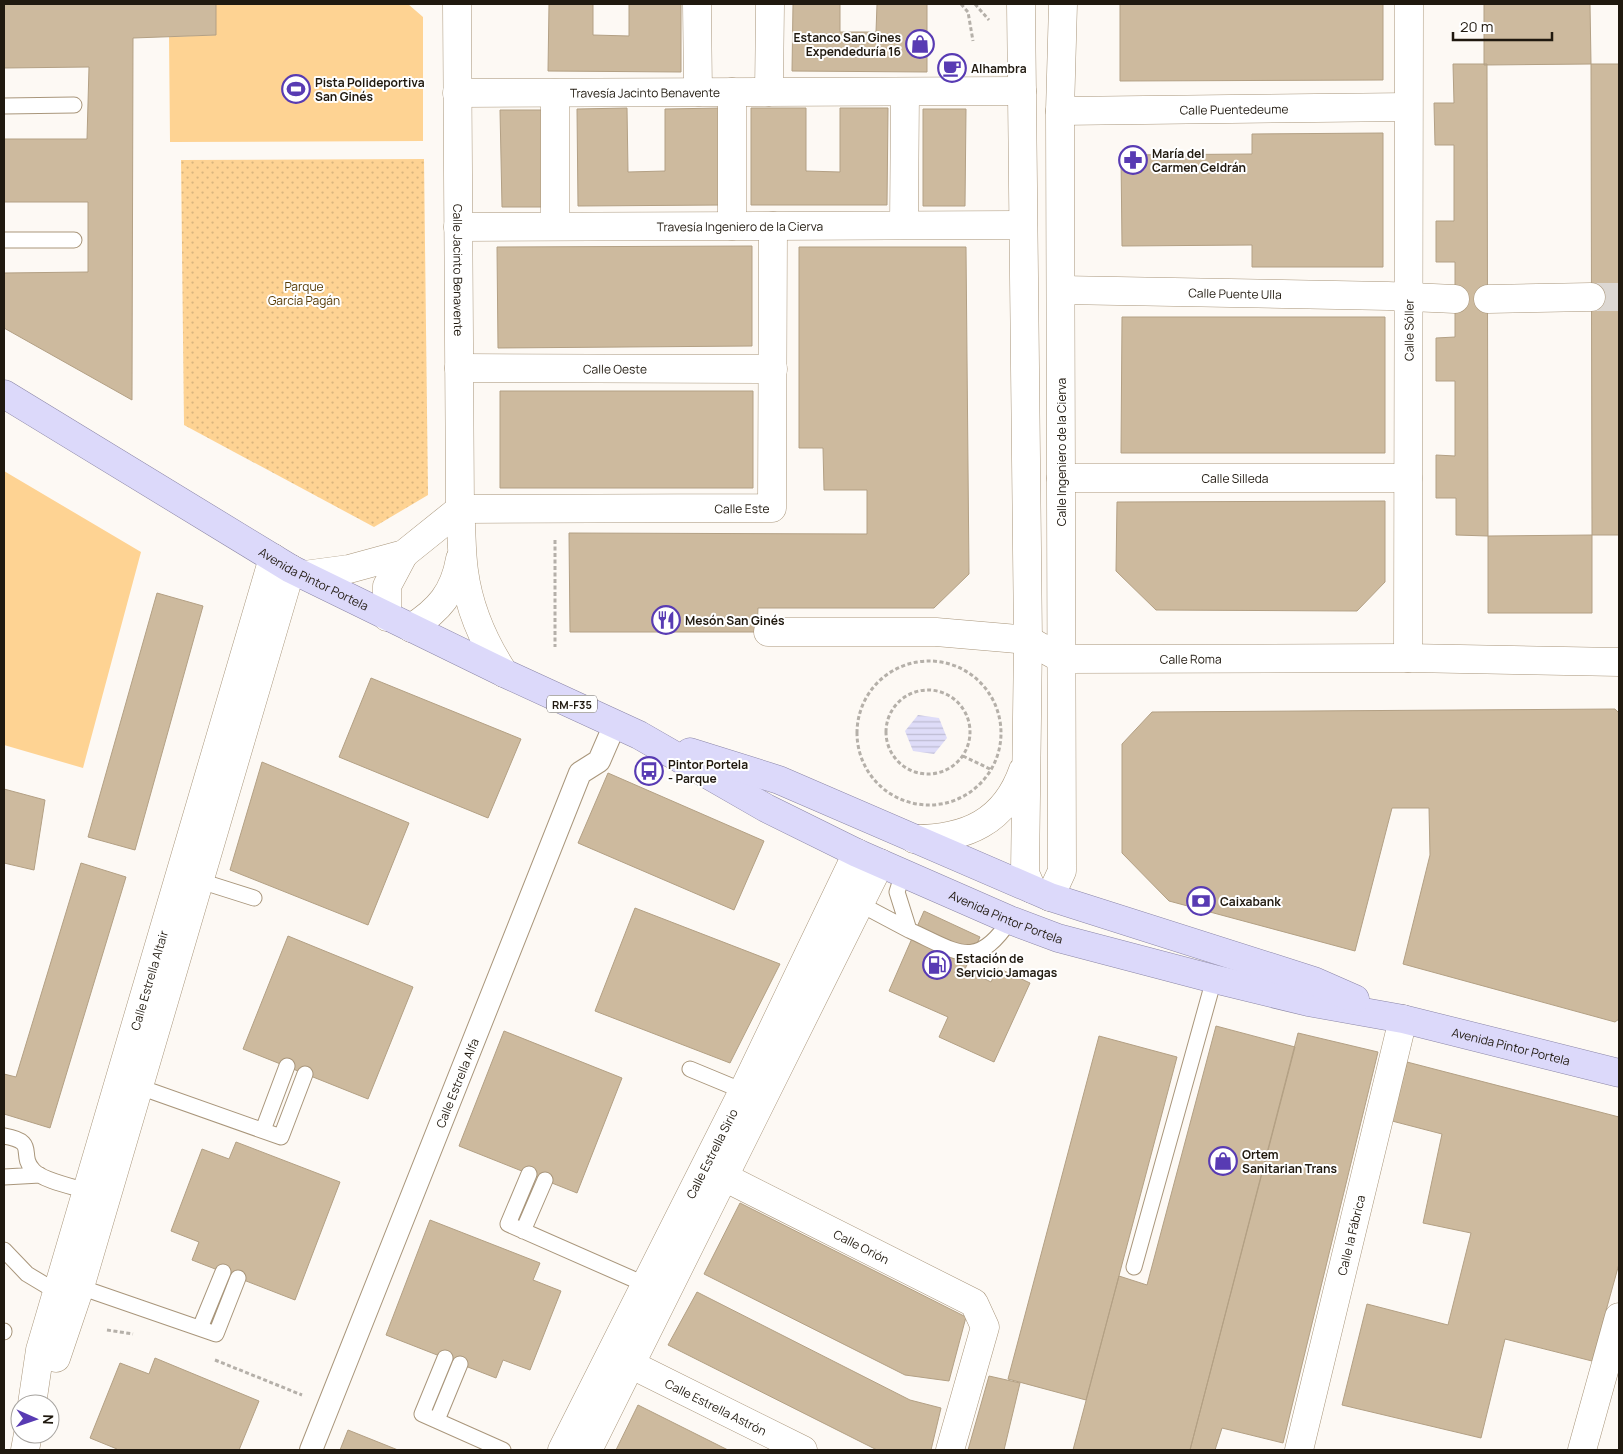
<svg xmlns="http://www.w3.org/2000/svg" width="1623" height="1454" viewBox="0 0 1623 1454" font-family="Manrope,sans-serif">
  <defs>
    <pattern id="park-dots" width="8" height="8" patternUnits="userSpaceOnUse" patternTransform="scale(1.25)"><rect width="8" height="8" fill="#fed393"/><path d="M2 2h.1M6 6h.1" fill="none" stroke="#d9b57e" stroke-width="1.8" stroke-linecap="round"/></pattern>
    <pattern id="water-rules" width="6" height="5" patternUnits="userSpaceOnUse" patternTransform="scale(1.25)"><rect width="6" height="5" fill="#dedcf8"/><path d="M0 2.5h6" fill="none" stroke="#bebcd3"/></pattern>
  </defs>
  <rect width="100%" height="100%" fill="#fdf9f4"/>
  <path fill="url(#park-dots)" d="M424,159L428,495L374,527L184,425L181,160Z"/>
  <path fill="#fed393" d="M216,4H408L423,17V141L170,142L169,37L216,35Z
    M4,471L141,552L83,768L4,745Z"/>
  <path fill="url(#water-rules)" d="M918,715L939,718L947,738L934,754L913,751L905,731Z"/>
  <path fill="#cdba9e" stroke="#b3a084" d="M4,4H216V35L133,38L132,400L4,328V273L88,272V202H4V139H87L89,67L4,68Z
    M549,4H593V35L629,36V4H681V72L548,71Z
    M793,4H840V32H876L877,4H927V72L792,71Z
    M1120,4H1383V80L1120,81Z
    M1484,4H1590L1591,64L1484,65Z
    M1453,64H1487L1488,536L1456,535V498H1436V455L1455,456V381H1436V338L1455,337V262H1436V221H1454V145H1435L1434,103H1454Z
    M1591,64H1619V535H1592Z
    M627,108L628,172L665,171V109L721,108L722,205L578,206L577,109Z
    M751,108H806V171L840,172V108H888L887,205H751Z
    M923,109H966L965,206H923Z
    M500,110H545V207H502Z
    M1383,133V267H1252V245L1122,246L1121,155L1252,154V134Z
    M752,246V346L498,348L497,247Z
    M799,247H966L969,574L934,608H758L757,632H570L569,533L867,534V490H824L823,448H799Z
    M1122,317H1385V453H1121Z
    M500,391H753V488H500Z
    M1385,501V582L1357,611L1156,610L1116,571L1117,502Z
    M1592,535V613H1488V536Z
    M157,593L203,606L135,850L88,837Z
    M371,678L521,739L488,818L339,757Z
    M1615,709L1619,713V1019L1615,1022L1403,964L1430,855L1429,808H1392L1355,951L1169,901L1122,853V744L1152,712Z
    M262,762L409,823L368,925L230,870Z
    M608,773L764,841L734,910L578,843Z
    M4,789L45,800L34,870L4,863Z
    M81,863L126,877L50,1128L4,1114V1074L16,1077Z
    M635,908L780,964L730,1063L595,1011Z
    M924,911L980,937L965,969L991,982L998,968L1030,983L994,1062L939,1037L948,1017L889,991Z
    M288,936L413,987L368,1099L243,1049Z
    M1216,1026L1295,1047L1190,1450H1073L1119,1276L1147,1285Z
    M504,1031L622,1078L577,1193L459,1146Z
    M1298,1033L1378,1052L1283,1443L1222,1428L1215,1450H1190Z
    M1099,1036L1177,1057L1086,1400L1008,1379Z
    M1407,1062L1619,1117V1264L1592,1361L1505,1339L1481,1438L1342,1405L1367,1304L1448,1325L1471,1233L1423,1223L1442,1134L1392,1121Z
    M236,1142L340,1182L295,1300L192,1260L199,1242L171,1231L202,1149L229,1159Z
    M740,1203L966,1317L949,1381L905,1375L704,1274Z
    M430,1220L540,1263L533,1280L561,1291L530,1370L503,1360L496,1378L386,1335Z
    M697,1292L910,1400L941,1408L931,1450H877L668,1345Z
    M155,1358L259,1401L239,1450H117V1449L90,1438L120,1363L149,1374Z
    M989,1376L1020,1383L1004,1450H968Z
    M638,1405L728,1450H616Z
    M348,1430L398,1450H340Z"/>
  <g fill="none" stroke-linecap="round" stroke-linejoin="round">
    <path stroke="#dcd7d2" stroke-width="28" stroke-dasharray="28 14" stroke-linecap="butt" d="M1591,297H1619"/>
    <defs>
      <path id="service" d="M4,106L74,105
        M4,240H74
        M903,873L897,892L909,930C956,951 976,972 1010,920
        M194,879L254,898
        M860,904L909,930
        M690,1069L748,1093
        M134,1085L281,1137L305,1074
        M263,1130L287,1066
        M4,1136C39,1142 18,1154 33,1170C41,1180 74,1187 87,1191L93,1190
        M529,1174L508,1224L651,1287
        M4,1177L40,1175
        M523,1231L545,1180
        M4,1250L27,1274L57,1292L80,1287L216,1334L238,1278
        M1134,1267L1214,979
        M200,1328L223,1272
        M4,1331V1332
        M445,1358L422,1414L503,1450
        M437,1420L460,1364"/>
      <g id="pedestrian">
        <path id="s1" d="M311,1450L580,773L599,761L615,724"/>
      </g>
      <g id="minor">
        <path id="s2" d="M457,4L460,509C462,530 461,550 464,571C469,609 483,641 504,673"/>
        <path d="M697,4L698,92"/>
        <path d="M769,92L770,4"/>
        <path id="s3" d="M457,93L1022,91"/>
        <path id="s4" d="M1060,111L1408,107"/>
        <path d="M904,225L905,92"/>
        <path d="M555,226V93"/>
        <path d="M732,226V92"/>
        <path id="s5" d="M458,227L1023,225"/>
        <path id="s6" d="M1061,290L1388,296L1455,299"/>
        <path d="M1488,299L1591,297"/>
        <path id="s7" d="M459,368L773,369"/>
        <path id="s8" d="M1061,478H1408"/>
        <path id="s9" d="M460,509L772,508L773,226"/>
        <path d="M304,575L349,569L404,554L460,509"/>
        <path d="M387,617V586L404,554"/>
        <path d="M411,628C439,610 454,593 460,559"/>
        <path id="s10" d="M768,632H936L1006,638L1028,640L1062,659L1408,658L1619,662"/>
        <path id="s11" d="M1408,658L1409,4"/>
        <path id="s12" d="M724,1177L974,1303L985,1327L950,1450"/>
        <path d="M56,1358L80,1287L291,569"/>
        <path id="s13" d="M630,1364L803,1450"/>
        <path id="s14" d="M32,1404L40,1350L273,558"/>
        <path d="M25,1450L28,1434"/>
        <path id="s15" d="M562,1450L743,1091L857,853"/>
        <path d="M588,1450L880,863"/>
        <path id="s16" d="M1299,1450L1403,1019"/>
        <path d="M1582,1450L1619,1317"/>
      </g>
      <path id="tertiary" d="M1021,4L1028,640L1025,873L1032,889
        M914,839C966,839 1005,822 1023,770
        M1050,897L1062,871L1060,111L1063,4"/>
      <g id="primary">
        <path id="s17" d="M4,394L291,569L504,673L639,735L766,808L857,853L1010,920L1058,938L1214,979L1308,1002L1403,1019L1619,1073"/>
        <path d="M690,752L779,780L1050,897L1314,981L1355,999"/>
      </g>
    </defs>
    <use href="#service" stroke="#a9967b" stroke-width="17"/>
    <use href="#pedestrian" stroke="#a9967b" stroke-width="24"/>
    <use href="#minor" stroke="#a9967b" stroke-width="29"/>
    <use href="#tertiary" stroke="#a9967b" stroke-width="29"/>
    <use href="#primary" stroke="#8b86a6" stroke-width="29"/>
    <path stroke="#b5b0a9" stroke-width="3" stroke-dasharray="4 2.5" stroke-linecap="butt" d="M961,4L968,12L973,41
      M975,4L989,20
      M555,540V647
      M857 733a72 72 0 1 1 144 0a72 72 0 1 1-144 0Z
      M886 732a42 42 0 1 1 84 0a42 42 0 1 1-84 0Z
      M963,756L990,769
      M107,1330L133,1334
      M215,1360L302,1395"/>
    <use href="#service" stroke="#fff" stroke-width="15"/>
    <use href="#pedestrian" stroke="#fff" stroke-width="22"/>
    <use href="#minor" stroke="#fff" stroke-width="28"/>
    <use href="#tertiary" stroke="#fff" stroke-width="28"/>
    <use href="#primary" stroke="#dcd9fa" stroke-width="28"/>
  </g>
  <defs>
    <symbol id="shop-ring" viewBox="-11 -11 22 22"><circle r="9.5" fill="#fff" stroke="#583bb3" stroke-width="1.5"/><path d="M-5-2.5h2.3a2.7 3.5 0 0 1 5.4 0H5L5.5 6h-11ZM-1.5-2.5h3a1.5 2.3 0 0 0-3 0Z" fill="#583bb3"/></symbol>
    <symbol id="cafe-ring" viewBox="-11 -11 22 22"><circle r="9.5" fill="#fff" stroke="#583bb3" stroke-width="1.5"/><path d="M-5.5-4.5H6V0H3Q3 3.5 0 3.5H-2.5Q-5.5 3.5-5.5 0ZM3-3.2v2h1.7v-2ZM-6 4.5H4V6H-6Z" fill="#583bb3"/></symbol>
    <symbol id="stadium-ring" viewBox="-11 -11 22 22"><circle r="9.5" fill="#fff" stroke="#583bb3" stroke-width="1.5"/><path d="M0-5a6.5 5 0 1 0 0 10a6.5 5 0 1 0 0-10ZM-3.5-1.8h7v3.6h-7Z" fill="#583bb3"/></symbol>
    <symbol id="pharmacy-ring" viewBox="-11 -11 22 22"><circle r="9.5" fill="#fff" stroke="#583bb3" stroke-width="1.5"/><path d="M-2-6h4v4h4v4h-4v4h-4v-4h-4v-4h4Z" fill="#583bb3"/></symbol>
    <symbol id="restaurant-ring" viewBox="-11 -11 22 22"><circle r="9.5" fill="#fff" stroke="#583bb3" stroke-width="1.5"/><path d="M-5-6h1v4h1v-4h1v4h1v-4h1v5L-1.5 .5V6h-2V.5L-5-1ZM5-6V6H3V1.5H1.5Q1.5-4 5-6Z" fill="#583bb3"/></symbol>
    <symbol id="bus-ring" viewBox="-11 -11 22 22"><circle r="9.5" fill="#fff" stroke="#583bb3" stroke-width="1.5"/><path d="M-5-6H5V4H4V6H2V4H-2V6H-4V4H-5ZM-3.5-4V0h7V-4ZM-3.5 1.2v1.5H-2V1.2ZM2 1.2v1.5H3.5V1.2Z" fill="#583bb3"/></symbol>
    <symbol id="bank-ring" viewBox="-11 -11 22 22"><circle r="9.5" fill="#fff" stroke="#583bb3" stroke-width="1.5"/><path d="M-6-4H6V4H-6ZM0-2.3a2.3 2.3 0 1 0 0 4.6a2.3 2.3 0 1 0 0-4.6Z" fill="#583bb3"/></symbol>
    <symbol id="fuel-ring" viewBox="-11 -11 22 22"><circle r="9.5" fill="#fff" stroke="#583bb3" stroke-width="1.5"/><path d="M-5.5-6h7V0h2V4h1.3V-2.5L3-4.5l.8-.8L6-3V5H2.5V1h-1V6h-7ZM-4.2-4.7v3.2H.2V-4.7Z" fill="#583bb3"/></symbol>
  </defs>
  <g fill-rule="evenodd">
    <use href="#shop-ring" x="904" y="28" width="32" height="32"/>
    <use href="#cafe-ring" x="936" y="52" width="32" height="32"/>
    <use href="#stadium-ring" x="280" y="73" width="32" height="32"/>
    <use href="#pharmacy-ring" x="1117" y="144" width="32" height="32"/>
    <use href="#restaurant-ring" x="650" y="604" width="32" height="32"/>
    <use href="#bus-ring" x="633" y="755" width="32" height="32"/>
    <use href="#bank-ring" x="1185" y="885" width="32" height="32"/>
    <use href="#fuel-ring" x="921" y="949" width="32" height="32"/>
    <use href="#shop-ring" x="1207" y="1145" width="32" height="32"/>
  </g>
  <g text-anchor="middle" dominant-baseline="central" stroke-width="4" stroke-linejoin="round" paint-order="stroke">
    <rect fill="#fff" stroke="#635e57" stroke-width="1" x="547" y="695.5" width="50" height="17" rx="4"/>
    <g font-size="11" font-weight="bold" fill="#20190f">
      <text x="572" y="704">RM-F35</text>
    </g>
    <g font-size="12" font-weight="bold" fill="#20190f" stroke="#fff" text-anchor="start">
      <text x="901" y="37" text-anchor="end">Estanco San Gines<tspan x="901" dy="14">Expendeduría 16</tspan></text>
      <text x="971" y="68">Alhambra</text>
      <text x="315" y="82">Pista Polideportiva<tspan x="315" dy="14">San Ginés</tspan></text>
      <text x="1152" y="153">María del<tspan x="1152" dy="14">Carmen Celdrán</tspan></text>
      <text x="685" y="620">Mesón San Ginés</text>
      <text x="668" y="764">Pintor Portela<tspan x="668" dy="14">- Parque</tspan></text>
      <text x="1220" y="901">Caixabank</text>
      <text x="956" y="958">Estación de<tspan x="956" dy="14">Servicio Jamagas</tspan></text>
      <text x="1242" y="1154">Ortem<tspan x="1242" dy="14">Sanitarian Trans</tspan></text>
    </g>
    <g font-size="12" fill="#20190f" stroke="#fff">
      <text stroke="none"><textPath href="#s3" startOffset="188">Travesía Jacinto Benavente</textPath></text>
      <text stroke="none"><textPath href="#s4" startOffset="174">Calle Puentedeume</textPath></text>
      <text stroke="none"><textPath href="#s5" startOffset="282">Travesía Ingeniero de la Cierva</textPath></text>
      <text stroke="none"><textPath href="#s2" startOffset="266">Calle Jacinto Benavente</textPath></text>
      <text stroke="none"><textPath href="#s6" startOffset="174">Calle Puente Ulla</textPath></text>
      <text stroke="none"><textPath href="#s11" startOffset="328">Calle Sóller</textPath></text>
      <text stroke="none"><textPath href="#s7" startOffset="156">Calle Oeste</textPath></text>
      <text transform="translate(1061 452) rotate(-90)">Calle Ingeniero de la Cierva</text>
      <text stroke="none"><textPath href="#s8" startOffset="174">Calle Silleda</textPath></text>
      <text stroke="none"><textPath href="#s9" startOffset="282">Calle Este</textPath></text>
      <text stroke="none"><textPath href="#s17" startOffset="361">Avenida Pintor Portela</textPath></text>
      <text stroke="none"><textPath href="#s10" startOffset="428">Calle Roma</textPath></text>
      <text stroke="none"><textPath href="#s17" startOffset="1132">Avenida Pintor Portela</textPath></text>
      <text stroke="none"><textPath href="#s14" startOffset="440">Calle Estrella Altair</textPath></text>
      <text stroke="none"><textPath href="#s17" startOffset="1654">Avenida Pintor Portela</textPath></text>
      <text stroke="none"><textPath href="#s1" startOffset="395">Calle Estrella Alfa</textPath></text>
      <text stroke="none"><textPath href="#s15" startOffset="332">Calle Estrella Sirio</textPath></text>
      <text stroke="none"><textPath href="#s16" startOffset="221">Calle la Fábrica</textPath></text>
      <text stroke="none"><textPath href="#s12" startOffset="154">Calle Orión</textPath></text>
      <text stroke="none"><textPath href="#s13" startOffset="96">Calle Estrella Astrón</textPath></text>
    </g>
    <g font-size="12" fill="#563a04" stroke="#fff">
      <text x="304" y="286">Parque<tspan x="304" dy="14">García Pagán</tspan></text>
    </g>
  </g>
  <rect width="1623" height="1454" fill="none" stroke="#20190f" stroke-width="10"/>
  <g transform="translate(35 1419) rotate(92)"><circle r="24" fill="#ffffff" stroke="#a6a39f"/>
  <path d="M0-4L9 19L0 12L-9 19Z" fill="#583bb3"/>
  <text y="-8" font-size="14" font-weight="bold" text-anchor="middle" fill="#20190f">N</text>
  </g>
  <path d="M1453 32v8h99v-8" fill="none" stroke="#20190f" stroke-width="2.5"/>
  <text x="1460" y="32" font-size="15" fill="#20190f" stroke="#ffffff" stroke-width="4" paint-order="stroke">20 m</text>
</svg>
